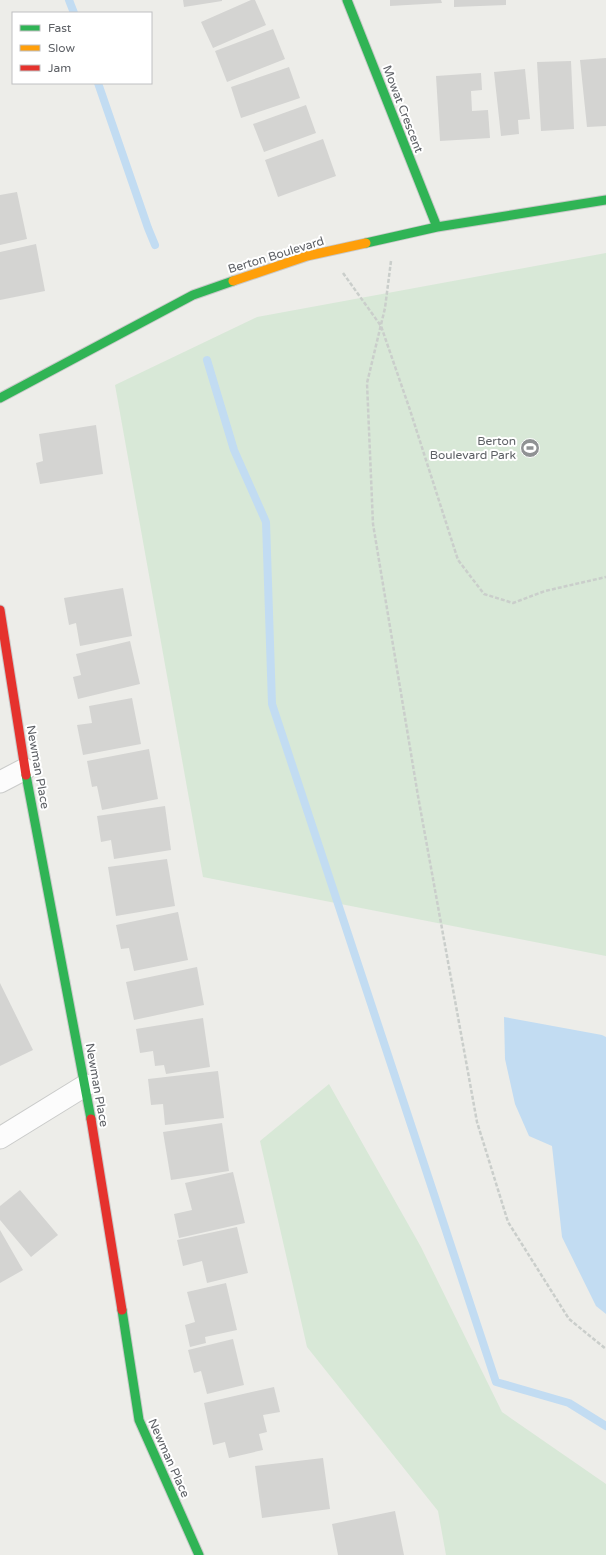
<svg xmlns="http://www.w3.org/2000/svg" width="606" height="1555" viewBox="0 0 606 1555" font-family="'Varela Round',sans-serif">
  <rect width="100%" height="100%" fill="#edede9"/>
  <path fill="#d8e8d7" d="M606,253V956L203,877L115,385L257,317Z
    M329,1084L421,1247L502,1412L606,1484V1555H446L438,1511L307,1347L260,1141Z"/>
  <path fill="#c2dcf2" d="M504,1017L602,1035L606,1037V1314L596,1306L562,1237L552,1146L529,1136L515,1104L505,1059Z"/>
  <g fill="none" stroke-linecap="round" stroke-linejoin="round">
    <path stroke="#c2dcf2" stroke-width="8" d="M69,0L74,13
      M98,83L148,228L155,245
      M207,360L234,450L266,522L272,704L496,1382L569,1403L606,1426"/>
  </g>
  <path fill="#d4d4d2" d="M183,0H222V1L184,7Z
    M251,0H255L266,25L213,48L201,22Z
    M390,0H441L442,3L390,6Z
    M454,0H506V5L454,7Z
    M273,29L285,59L227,82L215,51Z
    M606,58V126L587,127L580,60Z
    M571,61L574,129L541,131L537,62Z
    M289,67L300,98L241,118L231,87Z
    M525,69L530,119L518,120L519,134L501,136L494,72Z
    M481,73L482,90L471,91L472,111L488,110L490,138L440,141L436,76Z
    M306,105L316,133L264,152L253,124Z
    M323,139L336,176L278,197L265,160Z
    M17,192L27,239L0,245V195Z
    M36,244L45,291L0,300V252Z
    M96,425L103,474L40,484L36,463L43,461L39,434Z
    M123,588L132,636L80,646L76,623L69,625L64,598Z
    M130,641L140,684L78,699L73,677L81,675L76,654Z
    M132,698L141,744L83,755L77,725L92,723L89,706Z
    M149,749L158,799L102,810L97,786L92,787L87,761Z
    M165,806L171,850L114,859L111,840L101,842L97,816Z
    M167,859L175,906L116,916L108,867Z
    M178,912L188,960L134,971L129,948L121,949L116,925Z
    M197,967L204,1005L134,1020L126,982Z
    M0,983L33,1050L0,1066Z
    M203,1018L210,1067L166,1074L164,1065L155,1066L153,1051L140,1053L136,1029Z
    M218,1071L224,1118L165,1125L163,1104L151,1105L148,1079Z
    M222,1123L229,1171L171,1180L163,1132Z
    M233,1172L245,1223L179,1238L174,1214L192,1210L185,1183Z
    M20,1190L58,1235L31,1257L0,1220V1206Z
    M237,1227L248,1273L207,1283L202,1261L183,1266L177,1240Z
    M0,1230L23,1270L0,1283Z
    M226,1283L237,1330L205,1337L206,1343L190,1347L185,1325L195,1322L187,1292Z
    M233,1339L244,1385L207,1394L201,1371L194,1373L188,1350Z
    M274,1387L280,1412L263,1415L267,1432L259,1434L263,1450L229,1458L225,1442L213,1445L204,1403Z
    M323,1458L330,1509L262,1518L255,1466Z
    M395,1511L404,1555H338L332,1524Z"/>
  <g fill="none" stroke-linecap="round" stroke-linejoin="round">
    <defs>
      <path id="street" d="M0,782L25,769
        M0,1138L86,1085"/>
      <path id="fast" d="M347,0L437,227
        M366,243L437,227L606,200
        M0,398L193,295L233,281
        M26,775L91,1119
        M122,1310L139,1420L199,1555"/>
      <path id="slow" d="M233,281L307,256L366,243"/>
      <path id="jam" d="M0,610L26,775
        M91,1119L122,1310"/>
    </defs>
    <use href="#street" stroke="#cacbca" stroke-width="23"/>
    <use href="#fast" stroke="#c9c9c9" stroke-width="11"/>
    <use href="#slow" stroke="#c9c9c9" stroke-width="11"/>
    <use href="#jam" stroke="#c9c9c9" stroke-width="11"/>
    <path stroke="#cacecb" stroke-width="2.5" stroke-dasharray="4 2" stroke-linecap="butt" d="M391,261L385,308L367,383L373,524L418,796L477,1122L508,1222L569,1319L606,1349
      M343,273L381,326L410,410L458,560L484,594L513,603L545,591L606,577"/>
    <use href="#street" stroke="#fcfcfc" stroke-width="21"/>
    <use href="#fast" stroke="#30b455" stroke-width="9"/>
    <use href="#slow" stroke="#ff9f0a" stroke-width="9"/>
    <use href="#jam" stroke="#e5322d" stroke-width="9"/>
  </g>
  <defs>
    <symbol id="stadium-disc" viewBox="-11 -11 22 22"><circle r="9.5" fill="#909294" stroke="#fff"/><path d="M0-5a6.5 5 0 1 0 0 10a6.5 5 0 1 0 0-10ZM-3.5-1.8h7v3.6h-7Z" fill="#fff"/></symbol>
  </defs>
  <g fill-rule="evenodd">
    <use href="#stadium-disc" x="519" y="437" width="22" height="22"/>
  </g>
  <g text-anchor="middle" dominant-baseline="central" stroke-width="4" stroke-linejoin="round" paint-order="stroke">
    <g font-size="12" fill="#5e6166" stroke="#fff">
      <text transform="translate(403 109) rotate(69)">Mowat Crescent</text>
      <text transform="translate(276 255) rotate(-17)">Berton Boulevard</text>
      <text transform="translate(38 767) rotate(80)">Newman Place</text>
      <text transform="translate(97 1085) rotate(80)">Newman Place</text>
      <text transform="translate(169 1458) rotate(66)">Newman Place</text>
    </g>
    <g font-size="12" fill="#5e6166" stroke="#fff" text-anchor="end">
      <text x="516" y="441">Berton<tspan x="516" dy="14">Boulevard Park</tspan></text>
    </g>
  </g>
  <rect x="12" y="12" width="140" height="72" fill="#ffffff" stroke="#bfc0c2"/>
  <rect x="20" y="25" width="20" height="6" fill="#30b455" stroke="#bfc0c2"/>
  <text x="48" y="32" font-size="12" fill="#5e6166">Fast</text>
  <rect x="20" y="45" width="20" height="6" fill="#ff9f0a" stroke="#bfc0c2"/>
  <text x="48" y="52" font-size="12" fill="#5e6166">Slow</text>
  <rect x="20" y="65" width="20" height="6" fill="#e5322d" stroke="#bfc0c2"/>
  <text x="48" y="72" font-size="12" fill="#5e6166">Jam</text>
</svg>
